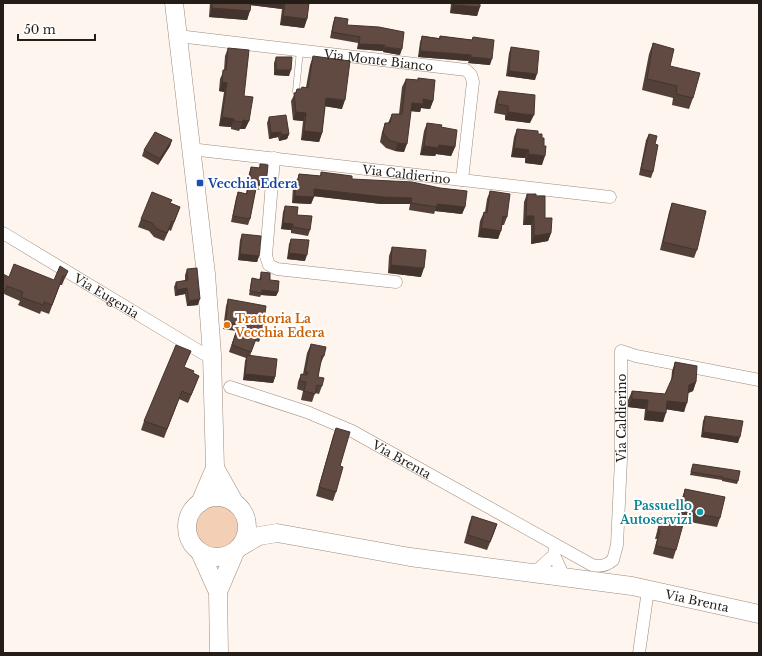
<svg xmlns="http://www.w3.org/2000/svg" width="762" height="656" viewBox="0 0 762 656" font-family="'Libre Baskerville',serif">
  <rect width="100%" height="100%" fill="#fef5ee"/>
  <path fill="#f3d0b5" d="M195 526a23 23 0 1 1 46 0a23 23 0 1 1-46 0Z"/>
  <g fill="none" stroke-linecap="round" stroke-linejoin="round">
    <defs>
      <path id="lane" d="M296,91L300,50"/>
      <g id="street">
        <path id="s1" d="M178,36L466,70L471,75L473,82L462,180"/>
        <path id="s2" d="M190,149L610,197"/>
        <path d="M274,158L266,256L269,265L277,269L396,282"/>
        <path id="s3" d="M3,233L204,354L212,355"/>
        <path id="s4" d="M230,387L307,412L352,431L592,565C600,567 606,566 613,560L617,545L621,459V351L636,356L759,380"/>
        <path d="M555,546L554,555L564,577"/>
        <path d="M534,573L554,555"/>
        <path d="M639,653L648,590"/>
      </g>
      <g id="secondary">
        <path d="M174,3L206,274L212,355L215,468L200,503"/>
        <path d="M215,468L234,502"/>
        <circle cx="217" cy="527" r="30"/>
        <path id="s5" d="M240,547L259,536L277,533L410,557L632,586L759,614"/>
        <path d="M200,552L218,592L219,653"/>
        <path d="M218,592L235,552"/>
      </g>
    </defs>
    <use href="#lane" stroke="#9e8a7a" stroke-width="7"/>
    <use href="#street" stroke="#9e8a7a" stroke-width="13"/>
    <use href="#secondary" stroke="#9e8a7a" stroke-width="19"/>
    <use href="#lane" stroke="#fff" stroke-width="6"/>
    <use href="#street" stroke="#fff" stroke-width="12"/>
    <use href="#secondary" stroke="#fff" stroke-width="18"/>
  </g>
  <path fill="#534039" d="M210,3H309L307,19L304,28L280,25L282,9L251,5L247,20L209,17Z
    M451,3H480L477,16L450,13Z
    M335,17L347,25L400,55L383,52V51L357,49L358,43L330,38L333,23Z
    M422,36L439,38L440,36L472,40L473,37L490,65L468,63L469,61L418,57L420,42Z
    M653,43L693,98L689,109L672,105L673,98L642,90L649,54Z
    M511,47L535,80L506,76L509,53Z
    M228,48L244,96L249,121L245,129H240L239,131L231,129V127L219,126L224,92L219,91L220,79L224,70L225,56Z
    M313,56L342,109L325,106L322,133L319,142L301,140L303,121L293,120L291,101L297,89H301L302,87H306L310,65Z
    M276,57L289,76L274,75V63Z
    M418,78L433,101L430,109L421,108L420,112L411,111L404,152L395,151L386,148L380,142L382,132L385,123H388L392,114H399L402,87L406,79L418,80Z
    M499,91L530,123L505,120V115L494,113L496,100Z
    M269,117L289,134L287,139L279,141L278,137L269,139L267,123Z
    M427,123L455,147L451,156L436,154L435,156L420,155L424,131Z
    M517,129L538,134L542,165L525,163V158L511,157L514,137Z
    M649,134L655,144L653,172L651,178L639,175L646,140Z
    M172,140L170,146L158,165L142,156L144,150Z
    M260,164L264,190L256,189L250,219L248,225L231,222L236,198L238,192L246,194L249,173L251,167L259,168Z
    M321,172L352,179L465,207L462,214L435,211L434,214L409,210L410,204H381L314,196L311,204L292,203L293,187L296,180H297L299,174L320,176Z
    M490,191L507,217L504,225H502L498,239L478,237L480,221L484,212H485L487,199Z
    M527,194L545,218L551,233L548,241L531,244V225H523L524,202Z
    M171,203L180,207L171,231L169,230L164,241L154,237L149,231L138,227L141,219Z
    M672,203L697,250L694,258L660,250L669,212Z
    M285,206L297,215L310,230L308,236L291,233V230L281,229L283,212Z
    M242,234L259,256L257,262L238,260L240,240Z
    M291,239L305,261L287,259L289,244Z
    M392,247L421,277L388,273L389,256Z
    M187,269L198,305L187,306L185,294L175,296L174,287L176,282L185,281V275Z
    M68,271L62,285H60L49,314L41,311L40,314L18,305L20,301L4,294L9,277L54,280Z
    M261,272L270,280L278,292L276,296L261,295L260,297L249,295L251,282L252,278L259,280L260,277Z
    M228,299L262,334L259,342L255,341L250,356L275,377L273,383L243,380L245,361L246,358L229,352L236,331L223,329L226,306Z
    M311,344L324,356L320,365L318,377L322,386L319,394L315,393L312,402L301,400L303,391L297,389L298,382L301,374H303L307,353Z
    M191,351L184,367L193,373L199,376L188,403L179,399L164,438L141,430L144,421Z
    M675,362L696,382L693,391L688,393L684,412L666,409L663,422L644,420L645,409L628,407V400L632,391L665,394L671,382L672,371Z
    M705,416L738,443L701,437L703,421Z
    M336,428L340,466L336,492L333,501L316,496L333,436Z
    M693,464L738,481L737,484L722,481V480L690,475Z
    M685,489L720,518L717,527L678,520L682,498Z
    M472,516L497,524L487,550L464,543L469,524Z
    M662,516L676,550L673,559L653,554L657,539H655L659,524Z"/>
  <path fill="#44342e" d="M249,3H284L282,9L249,5Z
    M453,5L480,7L477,16L450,13Z
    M212,8L250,11L247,20L209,17Z
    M283,16L307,19L304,28L280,25Z
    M359,44L385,45L383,51L357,49Z
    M385,47L402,49L400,55L383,52Z
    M420,51L471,55L469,61L418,57Z
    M471,57L492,59L490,65L468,63Z
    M276,70H291L289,76L274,75Z
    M509,71L537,74L535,80L506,76Z
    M222,82L227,83L224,92L219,91Z
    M326,98L345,100L342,109L323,106Z
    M423,99L433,101L430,109L421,108L420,112L409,111L412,103Z
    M296,112L306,113L303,121L293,120Z
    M508,112L534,115L530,123L505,120Z
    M222,117L234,119L231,127L219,126Z
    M243,120L249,121L245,129H240Z
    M304,131L322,133L319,142L301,140Z
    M281,132L278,137L269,139L271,133Z
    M289,134L287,139L279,141L281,135Z
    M172,140L170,146L158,165L160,159Z
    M398,143L407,144L404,152L395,151Z
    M439,145L455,147L451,156L436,154L435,156L420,155L424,146Z
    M514,148L529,150L525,158L511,157Z
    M528,154L545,156L542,165L525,163Z
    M257,183L266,184L264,190L255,189Z
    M314,189L412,198L410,204H381L312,196Z
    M295,196L314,197L311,204L292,203Z
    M437,204L465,207L462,214L435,211Z
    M526,216H534L531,225H523Z
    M283,223L293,224L291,230L281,229Z
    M481,228L501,231L498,239L478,237Z
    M551,233L548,241L531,244L534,236Z
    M289,253L307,255L305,261L287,259Z
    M240,254L259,256L257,262L238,260Z
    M391,265L424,268L421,277L388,273Z
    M187,288L185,294L175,296L177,290Z
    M262,290L278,292L276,296L261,295Z
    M200,299L198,305L187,306L189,301Z
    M245,374L275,377L273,383L243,380Z
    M199,376L196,384L188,403L191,395Z
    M696,382L693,391L686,394L689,385Z
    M632,399L648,400L645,409L628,407Z
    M667,401L687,403L684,412L664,409Z
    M647,411L666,413L663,422L644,420Z
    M703,432L740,437L738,443L701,437Z
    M497,524L494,533L487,550L490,542Z"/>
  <path fill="#614a42" stroke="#44342e" d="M212,3H251L250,11L212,8Z
    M285,3H309L307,19L283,16Z
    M453,3H480V7L453,5Z
    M335,17L348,19L347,25L379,27L404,32L402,49L385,47V45L359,44L360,37L332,32Z
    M422,36L440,39V36L472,40L473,37L494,40L492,59L471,57V55L420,51Z
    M653,43L674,49L670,66L700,73L693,98L676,94L677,86L647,79Z
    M511,47L539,51L537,74L509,71Z
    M228,48L249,50L244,96L253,97L249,121L243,120L242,122L234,121V119L222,117L227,83L222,82L223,70H226Z
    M313,56L350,61L345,100L326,98L322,133L304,131L306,113L296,112L294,93H296L297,89H301L302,87L308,88Z
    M276,57H292L291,70H276Z
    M418,78L435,80L433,101L423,99V104L412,103L407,144L398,143L389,140L383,133L385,123H390L392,114H402L406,79L418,80Z
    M499,91L535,95L534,115L508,112V106L497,104Z
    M286,115L289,134L281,135V132L271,133L269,117Z
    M427,123L442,125L441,127L457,130L455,147L439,145L438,148L424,146Z
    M517,129L538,131V134H542V138H544V146H546L545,156L528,154L529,150L514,148Z
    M155,132L172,140L160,159L144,150Z
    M649,134L657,136L655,144L658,145L653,172L641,169Z
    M260,164L268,165L266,184L257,183L250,219L233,216L238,192L247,194L251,167L260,168Z
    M321,172L352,176V179L412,182L440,188L467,191L465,207L437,204V207L411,203L412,198L383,197L314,189V197L295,196L296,180H298L299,174L321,176Z
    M490,191L510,194L507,217L503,216L501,231L481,228L484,212L487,213Z
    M152,192L172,200L170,203L180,207L174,222L172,221L167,233L157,229L152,223L141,219Z
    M527,194H536V196H545V218H552L551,233L534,236V216H526Z
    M672,203L706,211L697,250L663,242Z
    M285,206L298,207L297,215L312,216L310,230L293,227V224L283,223Z
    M242,234L261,236L259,256L240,254Z
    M291,239L309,240L307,255L289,253Z
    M392,247L426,250L424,268L391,265Z
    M14,264L54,280L60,266L68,271L65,277L63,276L52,305L44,302L43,305L21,297L23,292L7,286L3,295V274L9,277Z
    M197,268L200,299L189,301L187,288L177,290L176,282L188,280L187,269Z
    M261,272L270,273V280L279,281L278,292L262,290L261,293L250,291L252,278L261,280Z
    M228,299L266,306L262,334H258L251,352L232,345L239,324L226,322Z
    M311,344L326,347L324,356H322L318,377L324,378L322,386L317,385L315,394L304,391L306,382L300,381L301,374L307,375L308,372H305Z
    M176,345L191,351L184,367L194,371L193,373L199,376L191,395L182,391L167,429L144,421Z
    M247,355L277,359L275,377L245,374Z
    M675,362L697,366L696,382L689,385L687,403L667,401L666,413L647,411L648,400L632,399V391L665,394L673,376Z
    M705,416L743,421L740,437L703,432Z
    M336,428L350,432L340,466L343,467L336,492L319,487Z
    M693,464L740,471L738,481L723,478V477L691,472Z
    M685,489L725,497L720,518L681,511Z
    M472,516L497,524L490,542L468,535Z
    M662,516L684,521L676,550L656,546L660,531L658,530Z"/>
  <rect fill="#1a4fb4" stroke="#fff" stroke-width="1.5" x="196" y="179" width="8" height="8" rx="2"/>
  <circle fill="#e8710a" stroke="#fff" stroke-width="1.5" cx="227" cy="325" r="4"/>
  <circle fill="#0f9aa8" stroke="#fff" stroke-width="1.5" cx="700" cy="512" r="4"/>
  <g text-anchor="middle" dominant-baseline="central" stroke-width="4" stroke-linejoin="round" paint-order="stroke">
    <g font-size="12" fill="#251d17" stroke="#fff">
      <text stroke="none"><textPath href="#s1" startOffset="202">Via Monte Bianco</textPath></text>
      <text stroke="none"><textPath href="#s2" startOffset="218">Via Caldierino</textPath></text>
      <text stroke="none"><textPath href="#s3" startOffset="121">Via Eugenia</textPath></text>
      <text stroke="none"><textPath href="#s4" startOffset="570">Via Caldierino</textPath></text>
      <text stroke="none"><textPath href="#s4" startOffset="187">Via Brenta</textPath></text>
      <text stroke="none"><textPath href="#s5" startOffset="466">Via Brenta</textPath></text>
    </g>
    <g font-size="12" font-weight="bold" fill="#164399" stroke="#fff" text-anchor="start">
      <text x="208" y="183">Vecchia Edera</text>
    </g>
    <g font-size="12" font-weight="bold" fill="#c56008" stroke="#fff" text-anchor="start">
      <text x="235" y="318">Trattoria La<tspan x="235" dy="14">Vecchia Edera</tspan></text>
    </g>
    <g font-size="12" font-weight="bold" fill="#0d838f" stroke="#fff" text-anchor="end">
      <text x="692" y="505">Passuello<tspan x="692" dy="14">Autoservizi</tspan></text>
    </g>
  </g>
  <rect width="762" height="656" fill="none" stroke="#251d17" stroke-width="8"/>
  <path d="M18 34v6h77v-6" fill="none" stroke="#251d17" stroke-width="2"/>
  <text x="24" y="34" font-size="12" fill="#251d17" stroke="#ffffff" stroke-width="3" paint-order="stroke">50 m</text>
</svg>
